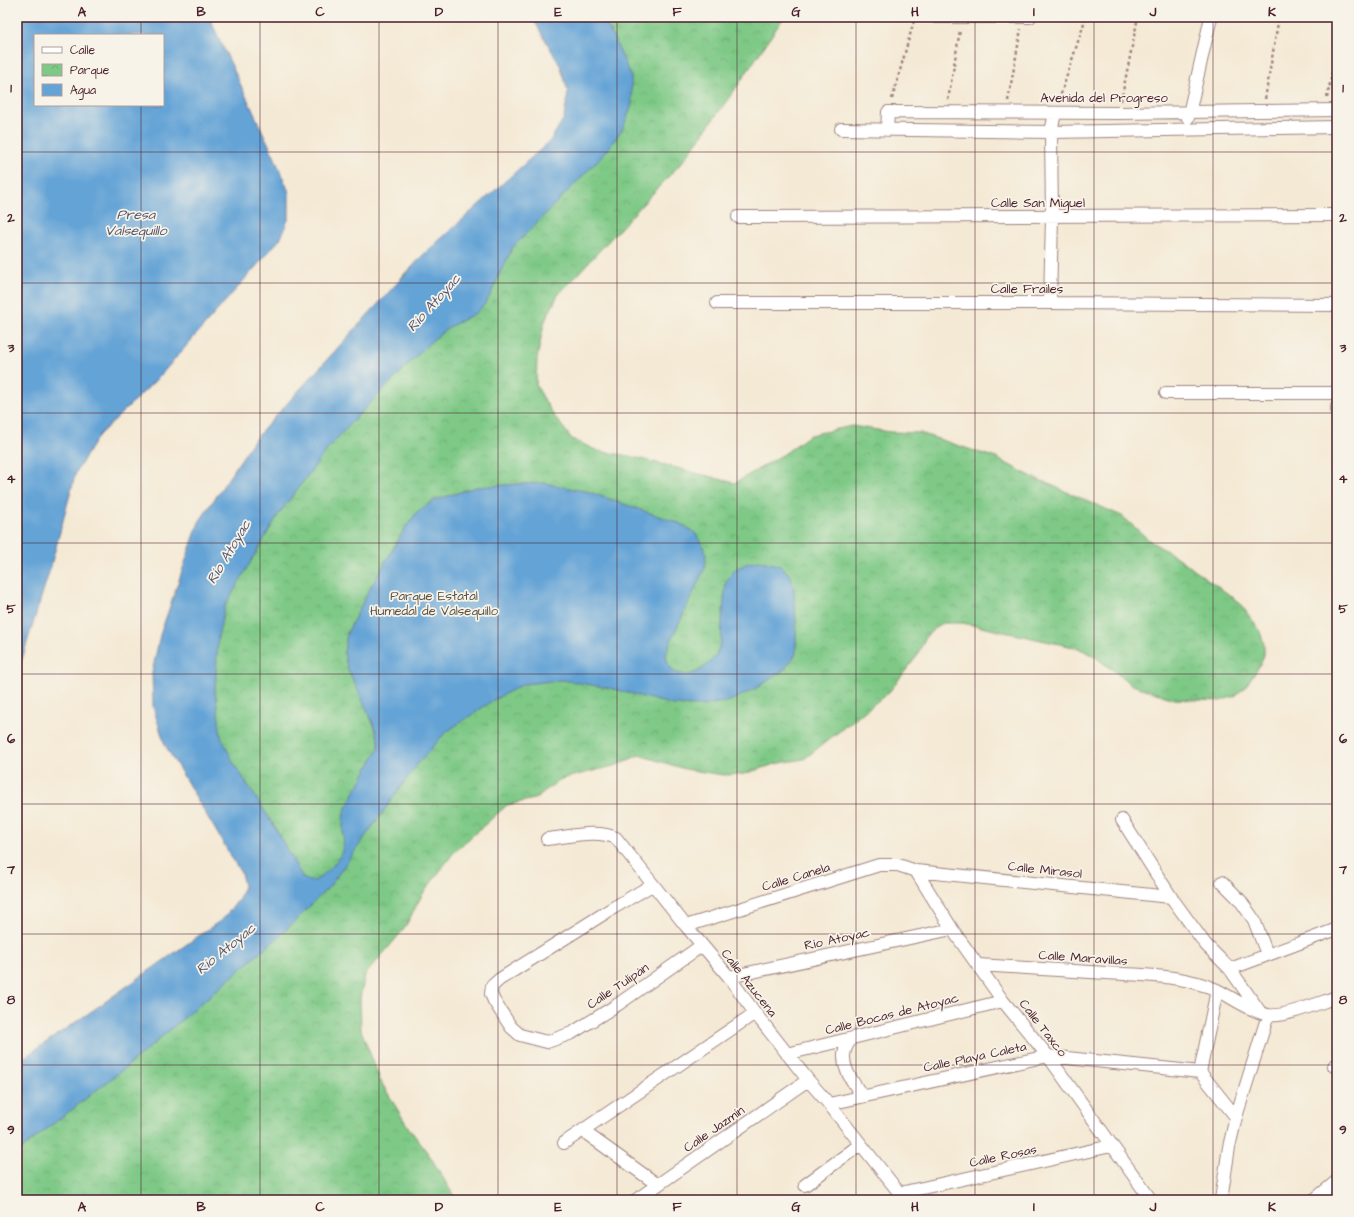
<svg xmlns="http://www.w3.org/2000/svg" width="1354" height="1217" viewBox="0 0 1354 1217" font-family="'Architects Daughter',sans-serif">
  <defs>
    <pattern id="park-crowns" width="20" height="18" patternUnits="userSpaceOnUse"><rect width="20" height="18" fill="#7ec986"/><path d="M2 6a3 3 0 1 1 6 0M12 15a3 3 0 1 1 6 0" fill="none" stroke="#6eac74"/></pattern>
  </defs>
  <rect width="100%" height="100%" fill="#f7f3e8"/>
  <filter id="ink" filterUnits="userSpaceOnUse"><feTurbulence type="fractalNoise" baseFrequency=".025" numOctaves="2"/><feDisplacementMap in="SourceGraphic" scale="8" xChannelSelector="R" yChannelSelector="G"/><feConvolveMatrix kernelMatrix="1 2 1 2 8 2 1 2 1" color-interpolation-filters="sRGB"/></filter>
  <filter id="wash" filterUnits="userSpaceOnUse"><feTurbulence type="fractalNoise" baseFrequency=".012" numOctaves="4" result="noise"/><feDisplacementMap in="SourceGraphic" scale="16" xChannelSelector="R" yChannelSelector="G"/><feGaussianBlur stdDeviation="0.9" result="paint"/><feColorMatrix in="noise" values="0 0 0 0 0 0 0 0 0 0 0 0 0 0 0 0 0 1.4 0 .05"/><feComposite in="paint" operator="in"/></filter>
  <g filter="url(#wash)">
    <rect width="100%" height="100%" fill="#f4e9d4"/>
    <path fill="url(#park-crowns)" stroke="#647458" d="M539,17H784L736,88L683,161L558,295L544,323L537,359L536,385L552,413L572,439L598,451L630,456L735,483L784,454L810,435L852,426L890,432L920,433L996,458L1028,475L1122,516L1150,541L1175,556L1238,601L1259,629L1264,644V655L1260,665L1245,687L1235,696L1220,701L1174,699L1132,685L1093,655L1078,648L963,623H942L926,636L917,656L889,692L804,759L775,764L744,774L723,775L685,769L639,755L617,765L561,779L534,799L507,805L454,852L422,895L404,929L365,975L360,998L361,1030L381,1082L408,1127L430,1156L456,1200H17V1107L262,885L162,668L295,433L404,274L582,128V92Z"/>
    <path fill="#64a3d6" stroke="#576180" fill-rule="evenodd" d="M17,17H209L274,156L289,192V217L281,238L159,377L99,435L76,472L50,569L17,675ZM35,35H163V105H35Z
      M532,17H601L611,32L631,76L632,105L623,128L606,152L513,247L499,275L490,296L485,304L476,313L449,327L428,344L348,426L326,451L278,515L225,606L218,637L215,689L221,736L233,762L273,824L303,878C310,882 314,882 320,877C329,870 340,860 343,848C345,834 340,823 346,808L378,749L379,742L374,725L347,667L344,653L347,633L368,592L405,528L418,511L435,500L476,487L518,484L544,483L589,492L679,523L694,532L701,541L706,555L705,568L672,638L666,654L668,664L674,672L687,675L697,672L707,665L716,656L721,641L722,621L726,582L734,570L748,563L759,561L779,565L789,574L794,590L796,621V654L784,670L755,689L730,701L699,706L673,705L614,689L563,680L524,684L495,699L445,733L416,766L329,887L282,934L130,1064L25,1146L17,1155V1060L23,1058L89,1013L224,918L239,899L244,886L241,873L165,745L153,707L152,673L160,635L199,522L254,440L353,331L425,253L550,141L564,118L568,92L561,67Z"/>
  </g>
  <g filter="url(#ink)">
    <g fill="none" stroke-linecap="round" stroke-linejoin="round">
      <defs>
        <path id="street" d="M936,17H1030
          M1188,118L1211,17
          M841,129L1051,132L1337,127
          M887,130L888,112L1119,113L1337,110
          M738,217L1337,215
          M717,303H1050L1337,305
          M1050,303L1052,217L1051,132L1055,113
          M1166,393H1337
          M1337,411V407
          M1122,820L1171,897L1206,945L1230,969L1260,1012
          M547,839C568,837 597,829 616,838L686,926L729,977L755,1013L808,1080L829,1104L905,1200
          M916,871L952,929L1003,1001L1048,1056L1151,1200
          M1222,882L1240,900L1254,920L1267,954
          M652,885L613,908L500,979L492,986L491,994L494,1001L511,1027L520,1035L547,1042L572,1033L617,1005L701,946
          M686,926L879,865H898L916,871L1171,897
          M978,965C1021,968 1063,970 1106,973C1144,975 1183,975 1217,990L1200,1072
          M1230,969L1337,929
          M729,977L952,929
          M1217,990C1233,998 1250,1011 1268,1015C1283,1018 1321,1002 1337,997
          M851,1039C849,1042 846,1046 845,1050C840,1067 854,1083 862,1096
          M787,1054L1003,1001
          M1334,1066H1337
          M1200,1072L1236,1117
          M829,1104L1048,1056L1200,1072
          M583,1131L658,1185
          M564,1143L755,1013
          M805,1185L861,1144
          M900,1193L1111,1146
          M636,1200L808,1080
          M1221,1200L1229,1147L1236,1117L1268,1015
          M1314,1200L1337,1181"/>
      </defs>
      <use href="#street" stroke="#9f8480" stroke-width="14"/>
      <path stroke="#9f8480" stroke-width="2.5" stroke-dasharray="3 3" stroke-linecap="butt" d="M1327,98L1337,49
        M892,99L915,17
        M1265,99L1279,17
        M948,100L960,30
        M1059,100L1086,17
        M1008,101L1021,29
        M1121,101L1138,17"/>
      <use href="#street" stroke="#fff" stroke-width="12"/>
    </g>
  </g>
  <path fill="none" stroke="#4a1f2b" stroke-width="1" stroke-opacity="0.55" d="M141,17V35M260,17V1200M379,17V1200M498,17V1200M617,17V1200M737,17V1200M856,17V1200M975,17V1200M1094,17V1200M1213,17V1200M141,105V1200M17,152H1337M17,283H1337M17,413H1337M17,543H1337M17,674H1337M17,804H1337M17,934H1337M17,1065H1337"/>
  <g text-anchor="middle" dominant-baseline="central" stroke-width="3.5" stroke-linejoin="round" paint-order="stroke">
    <g font-size="13" fill="#4a1f2b" stroke="#f7f3e8">
      <text x="1104" y="98">Avenida del Progreso</text>
      <text x="1038" y="203">Calle San Miguel</text>
      <text x="1027" y="289">Calle Frailes</text>
      <text transform="translate(1045 870) rotate(6)">Calle Mirasol</text>
      <text transform="translate(796 877) rotate(-17)">Calle Canela</text>
      <text transform="translate(837 939) rotate(-12)">Río Atoyac</text>
      <text transform="translate(1083 958) rotate(4)">Calle Maravillas</text>
      <text transform="translate(749 983) rotate(52)">Calle Azucena</text>
      <text transform="translate(618 986) rotate(-34)">Calle Tulipán</text>
      <text transform="translate(892 1014) rotate(-14)">Calle Bocas de Atoyac</text>
      <text transform="translate(1043 1028) rotate(52)">Calle Taxco</text>
      <text transform="translate(975 1057) rotate(-12)">Calle Playa Caleta</text>
      <text transform="translate(714 1129) rotate(-35)">Calle Jazmín</text>
      <text transform="translate(1003 1156) rotate(-12)">Calle Rosas</text>
    </g>
    <g font-size="13" fill="#5a5246" stroke="#f7f3e8">
      <text x="434" y="596">Parque Estatal<tspan x="434" dy="15">Humedal de Valsequillo</tspan></text>
    </g>
    <g font-size="14" font-style="italic" fill="#54546f" stroke="#f7f3e8">
      <text x="136" y="215">Presa<tspan x="136" dy="16">Valsequillo</tspan></text>
      <text transform="translate(434 303) rotate(-48)">Río Atoyac</text>
      <text transform="translate(229 552) rotate(-59)">Río Atoyac</text>
      <text transform="translate(226 949) rotate(-39)">Río Atoyac</text>
    </g>
  </g>
  <rect width="1354" height="1217" fill="none" stroke="#f7f3e8" stroke-width="44"/>
  <rect x="34" y="34" width="130" height="72" fill="#f7f3e8" stroke="#b29e9c"/>
  <rect x="42" y="47" width="20" height="6" fill="#ffffff" stroke="#b29e9c"/>
  <text x="70" y="54" font-size="12" fill="#4a1f2b">Calle</text>
  <rect x="42" y="64" width="20" height="12" fill="url(#park-crowns)" stroke="#b29e9c"/>
  <text x="70" y="74" font-size="12" fill="#4a1f2b">Parque</text>
  <rect x="42" y="84" width="20" height="12" fill="#64a3d6" stroke="#b29e9c"/>
  <text x="70" y="94" font-size="12" fill="#4a1f2b">Agua</text>
  <rect x="22" y="22" width="1310" height="1173" fill="none" stroke="#4a1f2b" stroke-width="1.5"/>
  <g font-size="13" text-anchor="middle" font-weight="bold" fill="#4a1f2b">
    <text x="82" y="16">A</text>
    <text x="201" y="16">B</text>
    <text x="320" y="16">C</text>
    <text x="439" y="16">D</text>
    <text x="558" y="16">E</text>
    <text x="677" y="16">F</text>
    <text x="796" y="16">G</text>
    <text x="915" y="16">H</text>
    <text x="1034" y="16">I</text>
    <text x="1153" y="16">J</text>
    <text x="1272" y="16">K</text>
    <text x="11" y="92">1</text>
    <text x="1343" y="92">1</text>
    <text x="11" y="222">2</text>
    <text x="1343" y="222">2</text>
    <text x="11" y="352">3</text>
    <text x="1343" y="352">3</text>
    <text x="11" y="483">4</text>
    <text x="1343" y="483">4</text>
    <text x="11" y="613">5</text>
    <text x="1343" y="613">5</text>
    <text x="11" y="743">6</text>
    <text x="1343" y="743">6</text>
    <text x="11" y="874">7</text>
    <text x="1343" y="874">7</text>
    <text x="11" y="1004">8</text>
    <text x="1343" y="1004">8</text>
    <text x="11" y="1134">9</text>
    <text x="1343" y="1134">9</text>
    <text x="82" y="1211">A</text>
    <text x="201" y="1211">B</text>
    <text x="320" y="1211">C</text>
    <text x="439" y="1211">D</text>
    <text x="558" y="1211">E</text>
    <text x="677" y="1211">F</text>
    <text x="796" y="1211">G</text>
    <text x="915" y="1211">H</text>
    <text x="1034" y="1211">I</text>
    <text x="1153" y="1211">J</text>
    <text x="1272" y="1211">K</text>
  </g>
</svg>
